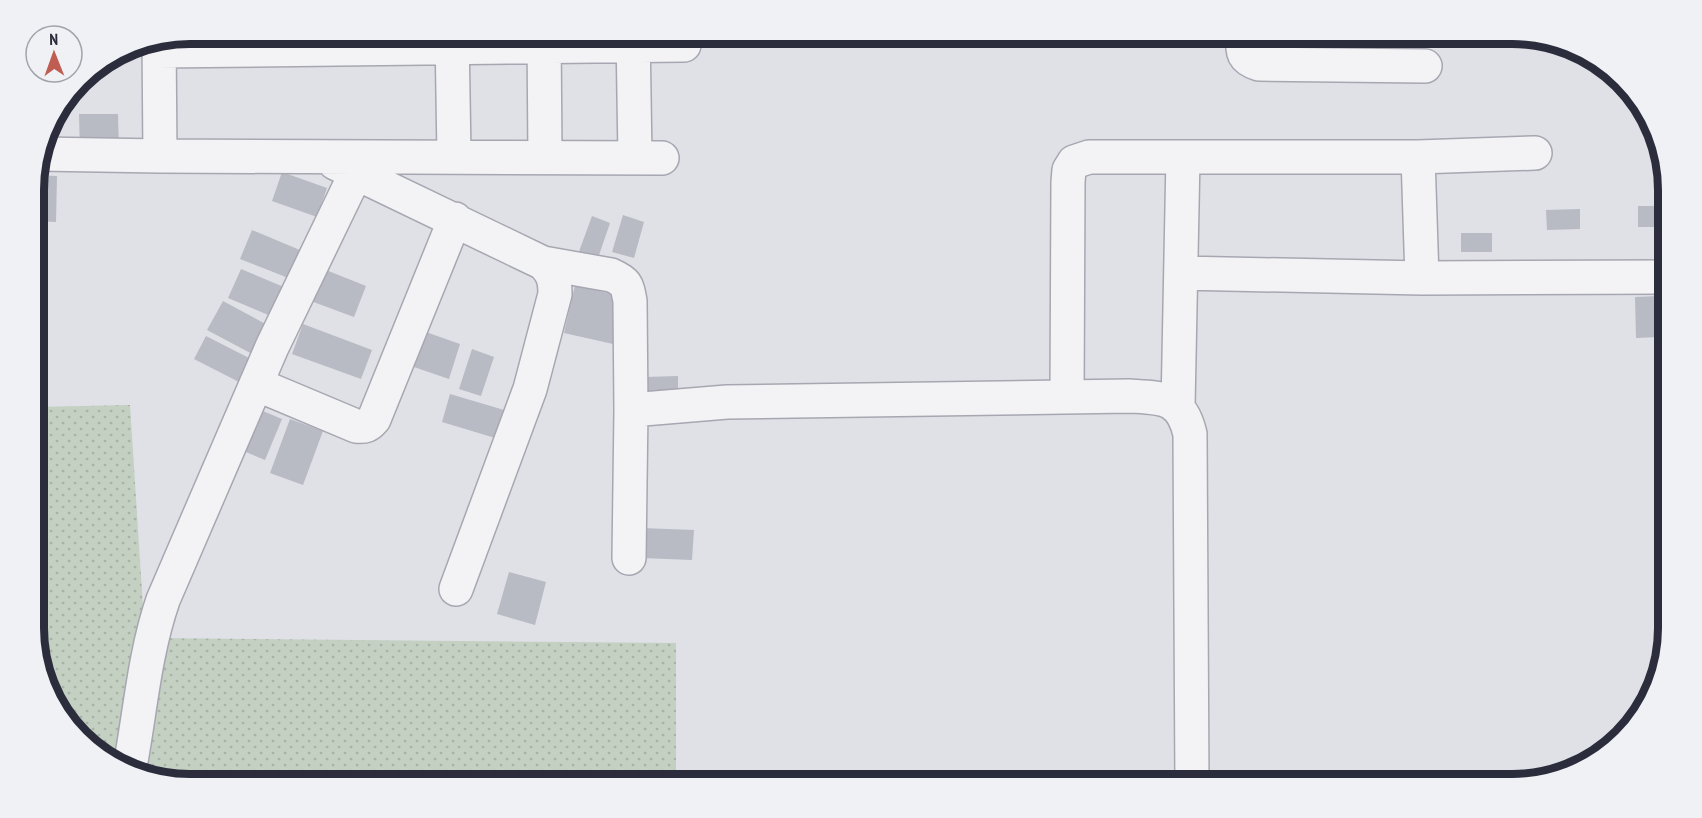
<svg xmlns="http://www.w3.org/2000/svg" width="1702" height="818" viewBox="0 0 1702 818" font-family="'PT Sans Narrow',sans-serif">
  <defs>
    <pattern id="park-dots" width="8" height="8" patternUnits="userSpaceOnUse" patternTransform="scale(1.5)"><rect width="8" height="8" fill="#c3d0c2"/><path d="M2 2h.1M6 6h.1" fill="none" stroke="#a8b3a8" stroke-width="1.8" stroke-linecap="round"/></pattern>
  </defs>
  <rect width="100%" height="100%" fill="#e0e1e7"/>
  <path fill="url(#park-dots)" d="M130,405L145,638L676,643V785H190L129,773L65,723L34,649V407Z"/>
  <path fill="#b8bac4" d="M79,114H118L119,152L80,153Z
    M282,172L327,188L317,217L272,201Z
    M34,175L57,176L56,222L33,221Z
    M1638,206H1668V227H1638Z
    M1580,209V229L1547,230L1546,210Z
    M623,215L644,222L634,258L612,252Z
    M592,216L610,223L596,264L577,257Z
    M252,230L307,253L296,281L240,259Z
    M1461,233H1492V252H1461Z
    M321,268L366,286L354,317L308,300Z
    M241,269L291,290L278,319L228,298Z
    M575,285L624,297L613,344L564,333Z
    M1658,296L1659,337L1636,338L1635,297Z
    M223,301L273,328L258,357L207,330Z
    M303,324L372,350L361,379L292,354Z
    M423,331L460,344L449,379L411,366Z
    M206,336L251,359L239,382L194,359Z
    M472,349L494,357L481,396L459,389Z
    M678,376V404H645V377Z
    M450,394L514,413L505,441L442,422Z
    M251,406L282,419L265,460L234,447Z
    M290,419L323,431L303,485L270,473Z
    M642,528L694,530L692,560L641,558Z
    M509,572L546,582L535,625L497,614Z"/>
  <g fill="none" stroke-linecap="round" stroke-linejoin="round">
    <defs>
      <path id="minor" d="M452,33L454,157
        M544,33L545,157
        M633,33L635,158
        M1243,33C1243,51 1240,58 1259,64L1425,66
        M159,39L160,156
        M159,51L684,45
        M40,154L160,156L662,158
        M1418,157L1422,278
        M335,163L543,263C553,273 555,280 555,294L530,389L456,589
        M543,263L611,275C627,282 627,285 630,301L631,410L629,558
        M1181,273L1422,278L1668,277
        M256,384L356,426C365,427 368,426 374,419L455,219
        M1067,397L1068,182L1069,170L1074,162L1089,157H1418L1535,153
        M1178,407L1183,157
        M631,410L727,402L1129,396C1162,398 1181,396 1190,434L1192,785
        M129,772C140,715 144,655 163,600L272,347L356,173"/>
    </defs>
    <use href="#minor" stroke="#a6a7b1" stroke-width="36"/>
    <use href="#minor" stroke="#f3f3f6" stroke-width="33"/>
  </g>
  <path d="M0 0H1702V818H0ZM190 44H1512A146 146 0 0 1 1658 190V628A146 146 0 0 1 1512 774H190A146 146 0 0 1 44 628V190A146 146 0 0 1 190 44Z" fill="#f0f1f5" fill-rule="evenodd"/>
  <path fill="none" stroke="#2b2d3d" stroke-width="8" d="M190 44H1512A146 146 0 0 1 1658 190V628A146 146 0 0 1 1512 774H190A146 146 0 0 1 44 628V190A146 146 0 0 1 190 44Z"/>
  <g transform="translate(54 54) rotate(359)"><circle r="28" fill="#f0f1f5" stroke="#a1a3ab" stroke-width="1.5"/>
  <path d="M0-4.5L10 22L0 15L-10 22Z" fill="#bf5d53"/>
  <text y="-9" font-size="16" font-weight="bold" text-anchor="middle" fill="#2b2d3d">N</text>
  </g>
</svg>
